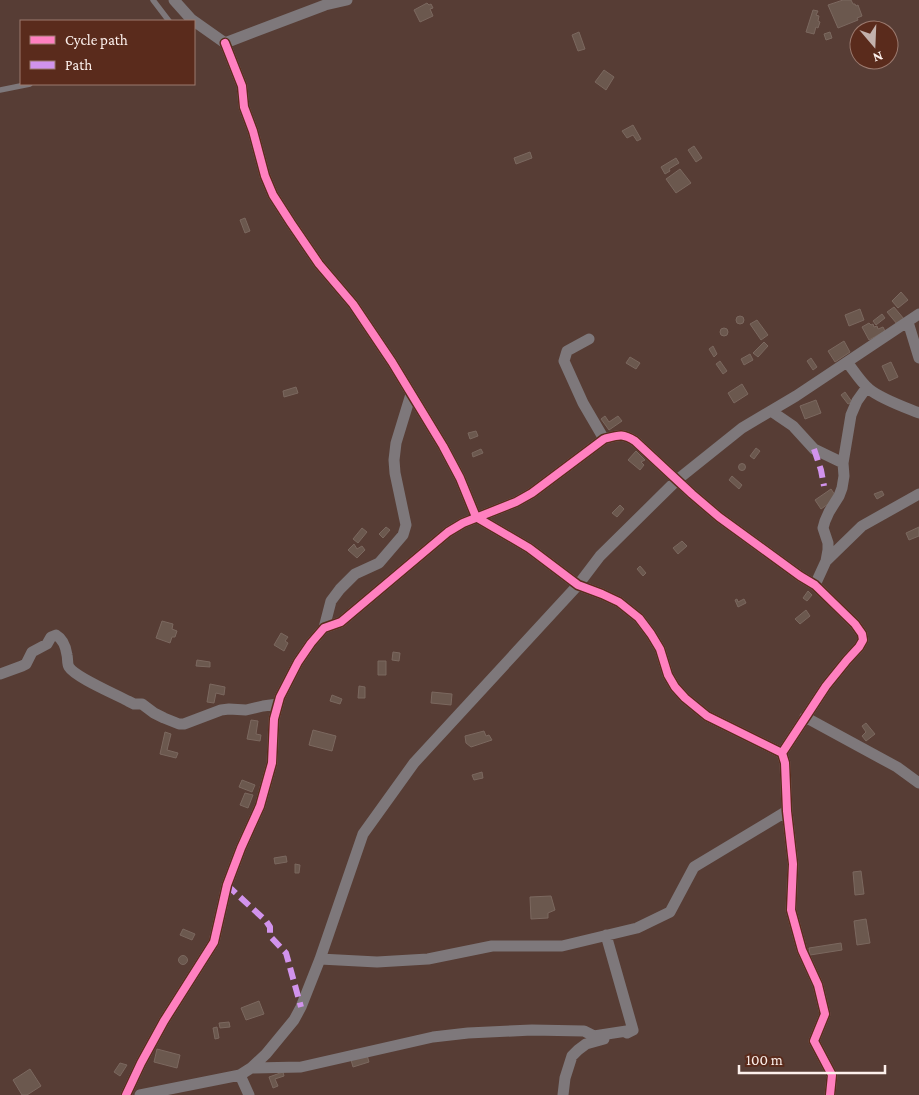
<svg xmlns="http://www.w3.org/2000/svg" width="919" height="1095" viewBox="0 0 919 1095" font-family="'Crimson Pro',serif">
  <rect width="100%" height="100%" fill="#573d35"/>
  <path fill="#6b584e" stroke="#7b685f" d="M843,0H851L853,4H855L856,6L858,5L862,16L857,18L858,20L838,28L828,5Z
    M427,3L429,5L431,4L433,8L430,9L433,16L420,22L414,10Z
    M813,10L818,11L816,15L819,16L818,21L820,22L818,28L816,27L814,34L806,32Z
    M579,32L585,49L578,51L572,35Z
    M830,32L832,38L826,40L824,34Z
    M604,70L614,77L606,90L595,82Z
    M633,125L641,139L637,141L633,135L627,138L622,131Z
    M694,146L702,158L696,162L688,150Z
    M530,152L532,158L516,164L514,158Z
    M676,158L679,163L669,169L670,171L665,174L661,167Z
    M680,169L691,183L676,193L666,179Z
    M245,218L250,231L245,233L240,220Z
    M901,292L908,300L898,308L892,301Z
    M894,307L904,319L897,324L887,312Z
    M860,309L864,320L849,326L845,315Z
    M882,314L885,318L876,325L873,321Z
    M736 320a4 4 0 1 1 8 0a4 4 0 1 1-8 0Z
    M757,320L768,335L761,340L750,324Z
    M869,323L871,325L873,324L874,327L877,326L878,329L883,327L885,331L869,340L862,327Z
    M720 332a4 4 0 1 1 8 0a4 4 0 1 1-8 0Z
    M844,341L850,352L835,362L828,351Z
    M764,342L768,346L758,357L753,353Z
    M713,346L717,354L714,357L709,349Z
    M750,354L753,360L744,365L741,359Z
    M630,357L640,363L636,369L626,363Z
    M811,358L817,367L813,370L807,361Z
    M720,361L727,371L723,374L716,364Z
    M891,362L898,377L889,381L882,366Z
    M742,384L748,394L734,403L728,393Z
    M296,387L298,393L284,397L283,391Z
    M845,392L852,402L848,404L841,395Z
    M816,400L821,413L805,419L800,406Z
    M605,416L609,422L618,416L622,421L609,430L601,419Z
    M476,431L478,436L470,439L468,433Z
    M756,448L760,451L754,459L750,456Z
    M481,449L483,453L473,457L472,453Z
    M636,451L645,460L641,462L644,465L640,470L628,460Z
    M738.5 467a3.5 3.5 0 1 1 7 0a3.5 3.5 0 1 1-7 0Z
    M732,476L742,485L739,489L729,480Z
    M831,489L837,498L821,509L815,500Z
    M882,491L884,495L877,499L874,494Z
    M620,505L624,509L617,517L612,513Z
    M386,527L390,530L383,538L379,534Z
    M919,527V536L909,540L906,533Z
    M362,528L367,532L358,543L353,539Z
    M682,541L687,546L678,554L673,548Z
    M354,544L357,549L362,546L365,550L357,558L348,550Z
    M640,566L646,573L643,576L637,569Z
    M808,591L812,595L807,601L803,598Z
    M737,599L738,602L744,599L746,603L738,607L735,600Z
    M806,610L810,616L800,624L795,619Z
    M162,621L173,624L172,629L177,631L175,637H172L170,643L156,638Z
    M281,633L288,637L285,641L288,643L284,651L274,645Z
    M393,652L400,653L399,661L392,660Z
    M197,660L210,662V667L196,666Z
    M378,661H386V675H378Z
    M210,684L225,687L224,695L216,693L214,703L207,702Z
    M359,686L365,687V698H358Z
    M432,692L452,694L451,705L431,703Z
    M332,695L342,699L340,704L330,701Z
    M251,720L258,721L256,734L261,735L260,741L247,739Z
    M866,723L875,734L866,741L862,736L866,732L862,726Z
    M313,730L336,736L332,751L309,745Z
    M484,731L486,736L489,735L492,740L471,747L466,743L465,736Z
    M165,732L171,734L167,750L178,753L176,758L160,754Z
    M482,772L483,778L474,780L472,775Z
    M242,780L255,785L252,792L239,787Z
    M245,793L253,795L248,808L240,805Z
    M286,856L287,862L275,864L274,858Z
    M295,864L300,865L299,873H295Z
    M861,871L864,894L855,895L853,872Z
    M551,896L555,910L548,913V918L531,919L530,897Z
    M866,919L870,943L857,945L854,921Z
    M183,929L195,934L192,940L180,935Z
    M841,943L842,950L810,955L809,948Z
    M178.5 960a4.5 4.5 0 1 1 9 0a4.5 4.5 0 1 1-9 0Z
    M259,1001L264,1014L246,1020L241,1008Z
    M229,1022L230,1027L220,1028L219,1023Z
    M217,1027L219,1038L215,1039L213,1028Z
    M157,1049L180,1055L177,1068L154,1062Z
    M367,1055L369,1062L353,1067L351,1060Z
    M120,1063L127,1065L120,1076L114,1072Z
    M30,1069L41,1086L27,1095H22L13,1080Z
    M283,1072L284,1076L275,1079L278,1086L273,1088L269,1077Z"/>
  <g fill="none" stroke-linecap="round" stroke-linejoin="round">
    <path stroke="#7e787b" stroke-width="5.5" d="M153,0L169,21
      M0,90L30,84"/>
    <path stroke="#7e787b" stroke-width="11" d="M174,0L191,19L225,43L325,5L347,0
      M225,43L242,86L244,107L253,131L265,176L273,195L291,223L319,264L353,304L392,362L443,446L460,478L476,517L529,548L578,585L602,594L619,602L639,618L651,634L660,649L668,675L675,687L685,698L707,716L782,753L785,763L787,811L793,864L791,910L802,950L818,985L825,1014L814,1041L832,1075L830,1095
      M908,322L919,358
      M589,339L567,351L564,361L583,403L604,439
      M847,362C854,371 861,382 869,389C881,399 904,407 919,413
      M771,411L793,426L814,449L843,463
      M826,561L862,526L919,494
      M815,585L826,561L828,550V543L823,528L825,521L829,512L839,496L842,488L844,476L843,463L851,415L857,401L867,387
      M324,628L331,601L340,589L355,574L379,563L403,535L406,525L395,473L394,460L396,443L411,394
      M0,674L22,666L26,664L32,652L47,644L51,637L56,635C63,639 66,648 67,655C68,659 67,664 69,667C75,677 115,694 128,701L134,704H142L154,713L164,718L179,724H184L221,710L229,709L246,710L263,706L278,704
      M805,717L897,767L919,783
      M606,935L633,1030L627,1033
      M320,959L377,962L428,959L492,946H562L637,928L670,912L694,867L787,811
      M251,1068L301,1067L433,1037L468,1033L532,1030L584,1031L594,1036L633,1030
      M240,1075L249,1095
      M126,1095L141,1063L164,1021L214,942L227,885L241,848L260,806L272,763L274,719L280,697L298,662L311,643L324,628L341,622L448,532L463,523L516,502L532,493L604,439C619,435 622,433 635,441L692,494L719,517L800,576L815,585L855,624L862,634L863,640L859,647L847,660L826,686L782,753
      M140,1095L240,1075L251,1068L266,1054L294,1020L301,1007L320,959L363,834L414,763L578,585L600,556L677,480L742,428L796,396L919,314
      M563,1095L565,1078L572,1056L578,1050L586,1044L604,1039"/>
    <path stroke="#d193ec" stroke-width="6" stroke-dasharray="12 6" stroke-linecap="butt" d="M814,449L821,470L824,486
      M227,885L266,921L270,927V936L286,953L301,1007"/>
    <defs>
      <path id="cycleway" d="M225,43L242,86L244,107L253,131L265,176L273,195L291,223L319,264L353,304L392,362L443,446L460,478L476,517L529,548L578,585L602,594L619,602L639,618L651,634L660,649L668,675L675,687L685,698L707,716L782,753L785,763L787,811L793,864L791,910L802,950L818,985L825,1014L814,1041L832,1075L830,1095
        M126,1095L141,1063L164,1021L214,942L227,885L241,848L260,806L272,763L274,719L280,697L298,662L311,643L324,628L341,622L448,532L463,523L516,502L532,493L604,439C619,435 622,433 635,441L692,494L719,517L800,576L815,585L855,624L862,634L863,640L859,647L847,660L826,686L782,753"/>
    </defs>
    <use href="#cycleway" stroke="#5a2b1c" stroke-width="11"/>
    <use href="#cycleway" stroke="#ff80c0" stroke-width="8"/>
  </g>
  <rect x="20" y="20" width="175" height="65" fill="#5a2b1c" stroke="#9b7a6f"/>
  <rect x="30" y="36" width="25" height="8" fill="#ff80c0" stroke="#9b7a6f"/>
  <text x="65" y="45" font-size="15" fill="#fcf0ec">Cycle path</text>
  <rect x="30" y="61" width="25" height="8" fill="#d193ec" stroke="#9b7a6f"/>
  <text x="65" y="70" font-size="15" fill="#fcf0ec">Path</text>
  <g transform="translate(874 45) rotate(161)"><circle r="24" fill="#5a2b1c" stroke="#9b7a6f"/>
  <path d="M0-4L9 19L0 12L-9 19Z" fill="#c2b1ac"/>
  <text y="-8" font-size="14" font-weight="bold" text-anchor="middle" fill="#fcf0ec">N</text>
  </g>
  <path d="M739 1065v8h146v-8" fill="none" stroke="#fcf0ec" stroke-width="2.5"/>
  <text x="746" y="1065" font-size="15" fill="#fcf0ec" stroke="#5a2b1c" stroke-width="4" paint-order="stroke">100 m</text>
</svg>
